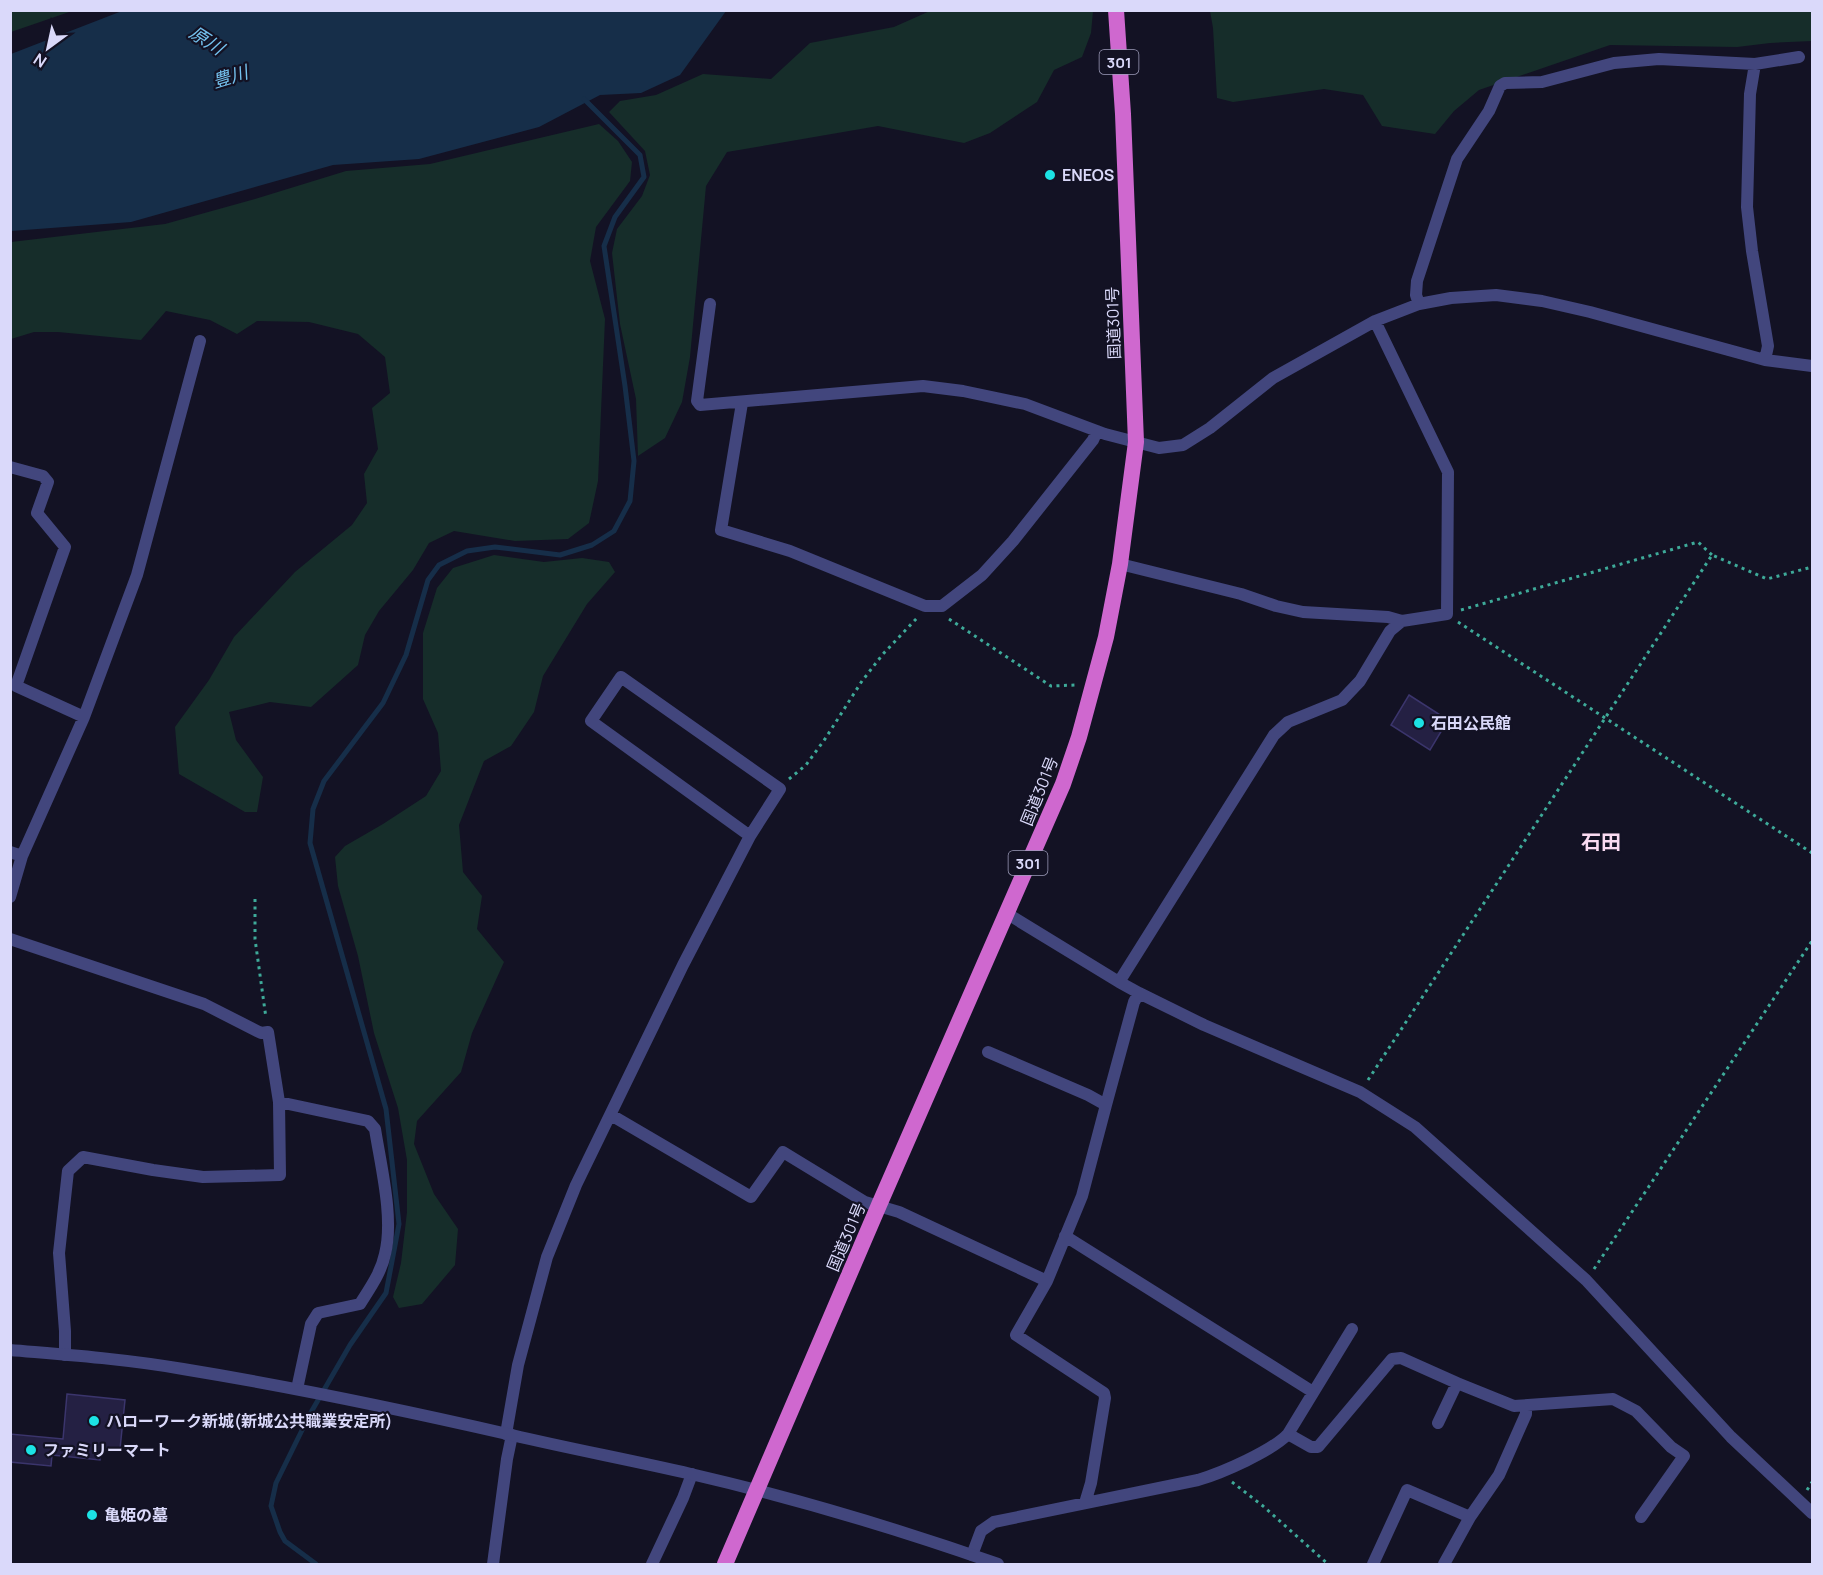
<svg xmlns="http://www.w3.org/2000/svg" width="1823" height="1575" viewBox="0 0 1823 1575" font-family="Manrope,'Noto Sans JP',sans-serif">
  <rect width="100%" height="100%" fill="#131224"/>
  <path fill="#162d2a" d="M11,10H72V11L11,32Z
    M930,11H1093L1091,33L1082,57L1054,70L1037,102L990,133L964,143L878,126L727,152L706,186L690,357L682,402L665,438L638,456L636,399L620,324L612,253L617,229L642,196L650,175L645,151L609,112L620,101L656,95L703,74L771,79L810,43L894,27Z
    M1210,11H1812V41L1770,43L1737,47L1610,45L1479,90L1454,111L1435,134L1382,126L1363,95L1324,89L1233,102L1217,98L1213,28Z
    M599,124L618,141L632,162L630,181L596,227L590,261L605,319L598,481L589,523L568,539L515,541L454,531L429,543L413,570L379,611L365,635L358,665L311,707L270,702L229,712L236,740L263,777L257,812H245L179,774L175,727L209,680L234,637L295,572L352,525L367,503L364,474L378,449L372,408L390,393L385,357L358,334L309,322L257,321L237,334L210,320L166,311L141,340L58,332H34L11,339V242L165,224L255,199L346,171L430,164Z
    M494,555L544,562L582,558L609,562L615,572L587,604L543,676L534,712L511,746L484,761L459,825L463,872L482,896L477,929L504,962L472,1033L461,1072L417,1121L414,1144L434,1194L458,1229L455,1265L422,1304L399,1308L393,1297L401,1263L407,1212V1160L398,1108L374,1033L358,956L338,886L335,857L345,846L383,824L426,796L441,771L438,733L423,699V633L437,588L453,568Z"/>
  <path fill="#162e49" d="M122,11V10L726,11L680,75L641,93L600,95L539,127L419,159L333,165L131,222L11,231V54Z"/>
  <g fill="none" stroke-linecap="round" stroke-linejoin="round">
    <path stroke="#162e49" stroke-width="5" d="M316,1564L285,1541L280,1532L271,1506L276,1483L310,1414L350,1345L386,1293L399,1224L386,1109L310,843L313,809L324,781L383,703L406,655L428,580L439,565L467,551L495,547L560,555L592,545L614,531L630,501L634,461L625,386L604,246L615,217L644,177L640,155L584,99"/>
  </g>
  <path fill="#242043" stroke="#3b356c" stroke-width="1.5" d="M1409,695L1448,720L1430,750L1391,725Z
    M67,1394L125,1400L120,1449L101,1447L100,1460L52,1455L51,1466L10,1462V1434L63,1439Z"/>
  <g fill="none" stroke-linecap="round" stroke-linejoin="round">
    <path stroke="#3eaa99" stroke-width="3" stroke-dasharray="3 4.5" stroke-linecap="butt" d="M1461,610L1698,542L1712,555
      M949,619L1051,686L1076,685
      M1458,622L1812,853
      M789,779L806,765L825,739L862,681L883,654L917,618
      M255,899V939L266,1018
      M1368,1080L1712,555L1767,579L1812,567
      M1594,1269L1812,941
      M1232,1482L1263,1506L1328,1564
      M1807,1490L1812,1482"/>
    <path stroke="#42467d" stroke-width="12" d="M1755,64L1750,94L1747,207L1752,251L1768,346L1765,360
      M710,304L697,401L700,405L923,386L963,391L1025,404L1105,434L1159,448L1183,445L1210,428L1273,378L1375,321L1419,304L1451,298L1496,295L1542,301L1590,312L1765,360L1812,366
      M1419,304L1416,295L1417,281L1457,159L1489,111L1500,86L1505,83L1542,82L1614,63L1659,59L1755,64L1799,57
      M742,403L721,530L790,551L925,606H942L982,575L1013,541L1093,440L1097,431
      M10,467L43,476L48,482L37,513L65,547L16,686L84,717
      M1120,564L1241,594L1276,606L1303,612L1388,617L1402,621L1447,614L1448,472L1375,321
      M10,852L22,856L84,717L137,575L200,341
      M10,897L22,856
      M1006,913L1119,982L1139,993L1204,1025L1360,1092L1415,1127L1586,1280L1731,1437L1812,1513
      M10,939L204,1004L261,1033L268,1032L279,1102L280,1175L203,1177L153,1170L83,1157L68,1171L59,1253L65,1331V1355
      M1119,982L1274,735L1288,722L1342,700L1360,681L1390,631L1402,621
      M988,1052L1088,1095L1106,1105L1134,1002L1139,993
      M279,1102L368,1121L375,1129C381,1167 394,1218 385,1254C381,1273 370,1288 360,1304L318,1313L311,1324L297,1389
      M611,1115L751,1197L783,1152L865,1202L899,1212L1047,1281
      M1065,1236L1313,1392
      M1438,1423L1457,1383L1514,1406L1613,1399L1636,1411L1671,1447L1684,1456L1641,1517
      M506,1434L518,1365L547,1257L576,1185L683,965L750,836L780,789L621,677L591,721L750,836
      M1288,1434L1311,1447H1318L1392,1359L1401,1358L1457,1383
      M1085,1503L1091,1483L1105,1398L1104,1393L1016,1335L1047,1281L1082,1196L1106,1105
      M972,1555L981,1531L994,1522L1198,1480C1222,1473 1272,1451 1288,1434L1352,1329
      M493,1564L507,1459L512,1435
      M652,1564L683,1498L692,1474
      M1373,1564L1407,1490L1470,1517
      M1444,1564L1470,1517L1499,1475L1526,1414V1406"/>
    <path stroke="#42467d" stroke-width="12" d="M10,1350C68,1355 126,1359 183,1369C293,1387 403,1410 512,1435C571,1449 631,1460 691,1474C795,1498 898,1529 998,1564"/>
    <path stroke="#cf68cf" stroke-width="16" d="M725,1564L879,1205L1063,784L1079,737L1106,637L1120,564L1136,442L1123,114L1116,10"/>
  </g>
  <g fill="#1ce2e4" stroke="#131224" stroke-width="2">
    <circle cx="1050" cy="175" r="6"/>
    <circle cx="1419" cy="723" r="6"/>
    <circle cx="94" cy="1421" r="6"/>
    <circle cx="31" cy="1450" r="6"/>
    <circle cx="92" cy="1515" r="6"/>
  </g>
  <g text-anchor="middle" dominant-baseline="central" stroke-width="4.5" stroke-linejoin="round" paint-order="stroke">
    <g fill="#131224" stroke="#9e9dba" stroke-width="1.5">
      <rect x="1099.5" y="50" width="39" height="24" rx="4.5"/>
      <rect x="1008.5" y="851" width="39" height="24" rx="4.5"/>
    </g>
    <g font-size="15" font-weight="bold" fill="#dad9fa">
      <text x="1119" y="62">301</text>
      <text x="1028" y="863">301</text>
    </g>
    <g font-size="16" font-weight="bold" fill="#dad9fa" stroke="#131224" text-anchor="start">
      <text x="1062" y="175">ENEOS</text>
      <text x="1431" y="723">石田公民館</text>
      <text x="106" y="1421">ハローワーク新城(新城公共職業安定所)</text>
      <text x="43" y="1450">ファミリーマート</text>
      <text x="104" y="1515">亀姫の墓</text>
    </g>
    <g font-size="16" fill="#dad9fa" stroke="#131224">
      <text transform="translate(1113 323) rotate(-92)">国道301号</text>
      <text transform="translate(1039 791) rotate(-68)">国道301号</text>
      <text transform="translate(846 1237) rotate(-67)">国道301号</text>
    </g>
    <g font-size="18" font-style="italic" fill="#74c1ee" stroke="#131224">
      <text transform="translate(207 40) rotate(33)">原川</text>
      <text transform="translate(230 76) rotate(-17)">豊川</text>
    </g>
    <g font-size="20" font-weight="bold" fill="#fbdbf2" stroke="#131224">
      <text x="1601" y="841">石田</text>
    </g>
  </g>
  <rect width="1823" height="1575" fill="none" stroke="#dad9fa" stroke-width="24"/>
  <g transform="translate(48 48) rotate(213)" stroke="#131224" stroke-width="4.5" paint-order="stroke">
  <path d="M0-4.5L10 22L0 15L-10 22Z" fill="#dad9fa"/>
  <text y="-9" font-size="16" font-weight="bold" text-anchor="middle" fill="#dad9fa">N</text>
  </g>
</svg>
